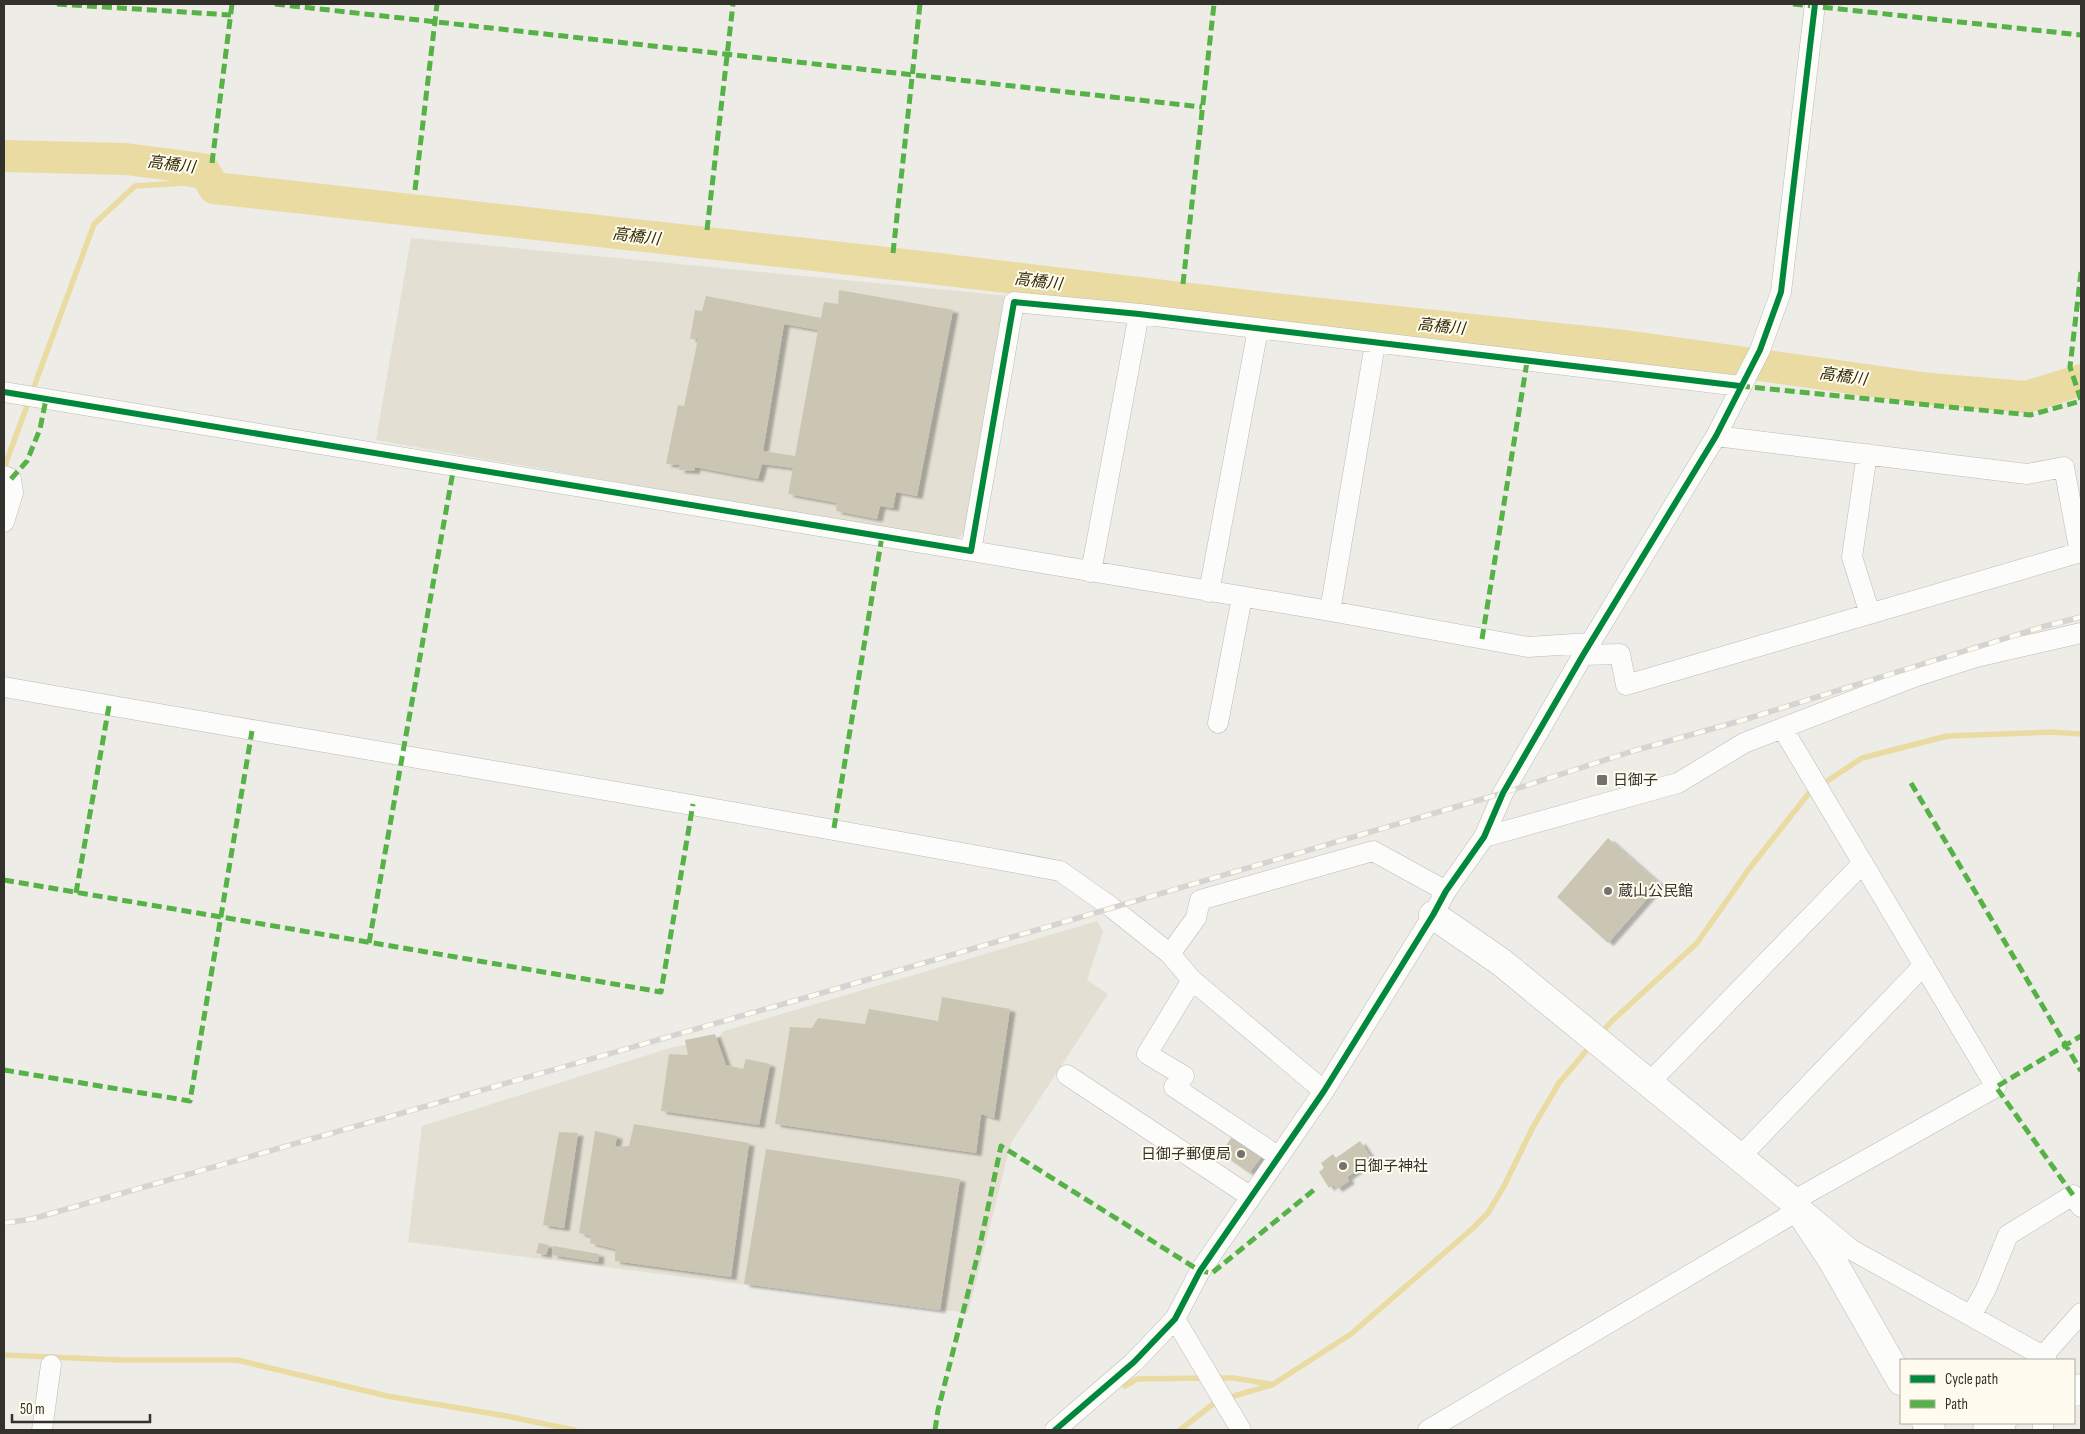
<svg xmlns="http://www.w3.org/2000/svg" width="2085" height="1434" viewBox="0 0 2085 1434" font-family="'Sofia Sans Condensed','Noto Sans JP',sans-serif">
  <defs>
    <filter id="shadow"><feDropShadow dx="5.5" dy="3" stdDeviation="1" flood-color="#0004"/></filter>
  </defs>
  <rect width="100%" height="100%" fill="#eeece6"/>
  <path fill="#e3dfd2" d="M411,238L1009,296L967,531L954,541L376,440Z
    M1097,921L1103,932L1087,980L1108,994L1011,1143L968,1313L408,1242L422,1126L670,1048L718,1038L724,1031Z"/>
  <g fill="none" stroke-linecap="round" stroke-linejoin="round">
    <path stroke="#eadba2" stroke-width="5.5" d="M4,468L94,224L135,186L183,183L214,188
      M1601,1033L1613,1020L1697,943L1749,869L1809,793L1862,758L1947,736L2051,732L2081,734
      M4,1355L121,1360H237L387,1396L506,1416L574,1430
      M1215,1378H1234L1270,1384
      M1125,1386L1137,1379L1206,1378
      M1180,1430L1217,1401L1272,1385L1351,1334L1473,1228L1488,1213L1504,1186L1533,1127L1559,1083L1592,1044"/>
    <path stroke="#eadba2" stroke-width="32" d="M4,156L126,159L203,169L214,188L922,267L1256,307L1625,346L1930,389L2026,397L2081,380"/>
  </g>
  <path fill="#cbc6b4" fill-rule="evenodd" filter="url(#shadow)" d="M839,290L953,310L917,496L896,492L893,508L880,506L877,519L836,511L837,503L788,494L793,468L762,464L758,479L695,467L694,471L679,470L680,465L666,464L678,405L684,406L698,339H690L695,310L702,311L706,296L821,318L824,302L838,304ZM784,324L818,330L795,456L763,451Z
    M1608,838L1660,884L1608,943L1557,897Z
    M942,997L1010,1009L994,1118L981,1114L976,1153L775,1124L790,1027L812,1028L818,1018L865,1024L869,1009L938,1021Z
    M715,1034L726,1065L743,1069L746,1059L770,1064L759,1125L661,1111L669,1054L688,1055L685,1040Z
    M634,1124L749,1143L731,1277L615,1261V1249L590,1243L591,1236L579,1233L595,1131L617,1136L615,1147L629,1146Z
    M559,1132L578,1133L564,1228L543,1225Z
    M1233,1135L1262,1156L1249,1173L1221,1153Z
    M1360,1141L1372,1159L1347,1177L1349,1181L1337,1189L1333,1184L1329,1188L1319,1172L1324,1168L1321,1163L1333,1154L1336,1158Z
    M766,1149L960,1179L940,1310L744,1284Z
    M539,1243L549,1245L546,1255L536,1253Z
    M553,1246L599,1254L598,1262L552,1255Z"/>
  <g fill="none" stroke-linecap="round" stroke-linejoin="round">
    <defs>
      <path id="street" d="M4,392L971,551L1014,302L1139,314L1740,386
        M1716,436L2027,474L2064,467L2080,553
        M1867,454L1852,557L1870,614
        M4,476L11,479L13,493L4,522
        M971,551L1330,611L1528,647L1590,643
        M1091,572L1139,314
        M1209,592L1258,329
        M1330,611L1375,344
        M1583,655L1620,654L1626,685L2081,552
        M4,687C356,749 709,805 1060,871L1111,907L1170,954
        M1218,723L1242,597
        M1783,729L1996,1087L1793,1201L1852,1250L2043,1356L2047,1360
        M1484,837L1678,783L1744,743L1914,677L1976,657L2081,633
        M1192,980L1170,954L1196,918L1200,900L1373,851L1446,891
        M1067,1075L1251,1197
        M1650,1082L1863,863
        M1279,1157L1174,1087L1184,1076L1147,1054L1192,980L1324,1091
        M1740,1157L1924,965
        M1971,1316L1986,1289L2008,1235L2073,1195L2081,1207
        M1175,1319L1241,1430
        M2043,1356L2081,1313
        M42,1430L51,1365
        M1055,1430L1134,1362L1175,1319L1200,1271L1324,1091L1433,915L1446,891L1484,837L1503,793L1583,655L1716,436L1760,350L1781,292L1815,4
        M1428,1430L1799,1210
        M2043,1430V1423"/>
      <path id="secondary" d="M1433,915L1501,962L1793,1201L1832,1260L1901,1381
        M2074,1392L2081,1388
        M1926,1423L1931,1430
        M1987,1430L2002,1423"/>
    </defs>
    <use href="#street" stroke="#bcbbb7" stroke-width="21"/>
    <use href="#secondary" stroke="#bcbbb7" stroke-width="29"/>
    <use href="#street" stroke="#fcfcfb" stroke-width="20"/>
    <use href="#secondary" stroke="#fcfcfb" stroke-width="28"/>
    <defs>
      <path id="rail" d="M4,1223L32,1219L839,988L1503,793L1633,751L1740,721L2042,627L2081,617"/>
    </defs>
    <use href="#rail" stroke="#d5d4d2" stroke-width="5.5"/>
    <use href="#rail" stroke="#fffcef" stroke-width="4" stroke-dasharray="11" stroke-linecap="butt"/>
    <path stroke="#56b246" stroke-width="5" stroke-dasharray="10 5" stroke-linecap="butt" d="M57,4L231,15
      M275,4L1202,107
      M1793,4L2081,35
      M212,163L232,4
      M415,190L437,4
      M707,230L733,4
      M893,253L920,4
      M2081,272L2070,367L2081,400
      M1183,284L1214,4
      M1740,386L2030,415L2081,401
      M11,479L27,461L40,429L46,399
      M1482,639L1527,362
      M1911,783L2081,1071
      M834,828L882,536
      M4,880L661,992L693,804
      M76,893L109,706
      M369,943L454,466
      M4,1070L190,1101L252,731
      M2073,1195L1996,1087L2081,1036
      M935,1430L938,1410L979,1250L1001,1146L1200,1271L1212,1273L1315,1189"/>
    <defs>
      <path id="cycleway" d="M4,392L971,551L1014,302L1139,314L1740,386
        M1055,1430L1134,1362L1175,1319L1200,1271L1324,1091L1433,915L1446,891L1484,837L1503,793L1583,655L1716,436L1760,350L1781,292L1815,4"/>
    </defs>
    <use href="#cycleway" stroke="#fffcef" stroke-width="9"/>
    <use href="#cycleway" stroke="#00873e" stroke-width="6"/>
  </g>
  <g fill="#74726d" stroke="#fffcef" stroke-width="2">
    <rect x="1596" y="774" width="12" height="12" rx="2.5"/>
    <circle cx="1608" cy="891" r="5"/>
    <circle cx="1241" cy="1154" r="5"/>
    <circle cx="1343" cy="1166" r="5"/>
  </g>
  <g text-anchor="middle" dominant-baseline="central" stroke-width="4" stroke-linejoin="round" paint-order="stroke">
    <g font-size="15" fill="#32312c" stroke="#fffcef" text-anchor="start">
      <text x="1613" y="780">日御子</text>
      <text x="1618" y="891">蔵山公民館</text>
      <text x="1231" y="1154" text-anchor="end">日御子郵便局</text>
      <text x="1353" y="1166">日御子神社</text>
    </g>
    <g font-size="16" font-style="italic" fill="#322a06" stroke="#fffcef">
      <text transform="translate(171 165) rotate(7)">高橋川</text>
      <text transform="translate(636 237) rotate(7)">高橋川</text>
      <text transform="translate(1038 282) rotate(7)">高橋川</text>
      <text transform="translate(1441 327) rotate(6)">高橋川</text>
      <text transform="translate(1843 377) rotate(8)">高橋川</text>
    </g>
  </g>
  <rect width="2085" height="1434" fill="none" stroke="#32312c" stroke-width="10"/>
  <rect x="1900" y="1359" width="175" height="65" fill="#fffcef" stroke="#adaba1"/>
  <rect x="1910" y="1375" width="25" height="8" fill="#00873e" stroke="#adaba1"/>
  <text x="1945" y="1384" font-size="15" fill="#32312c">Cycle path</text>
  <rect x="1910" y="1400" width="25" height="8" fill="#56b246" stroke="#adaba1"/>
  <text x="1945" y="1409" font-size="15" fill="#32312c">Path</text>
  <path d="M12 1414v8h138v-8" fill="none" stroke="#32312c" stroke-width="2.5"/>
  <text x="20" y="1414" font-size="15" fill="#32312c" stroke="#fffcef" stroke-width="4" paint-order="stroke">50 m</text>
</svg>
